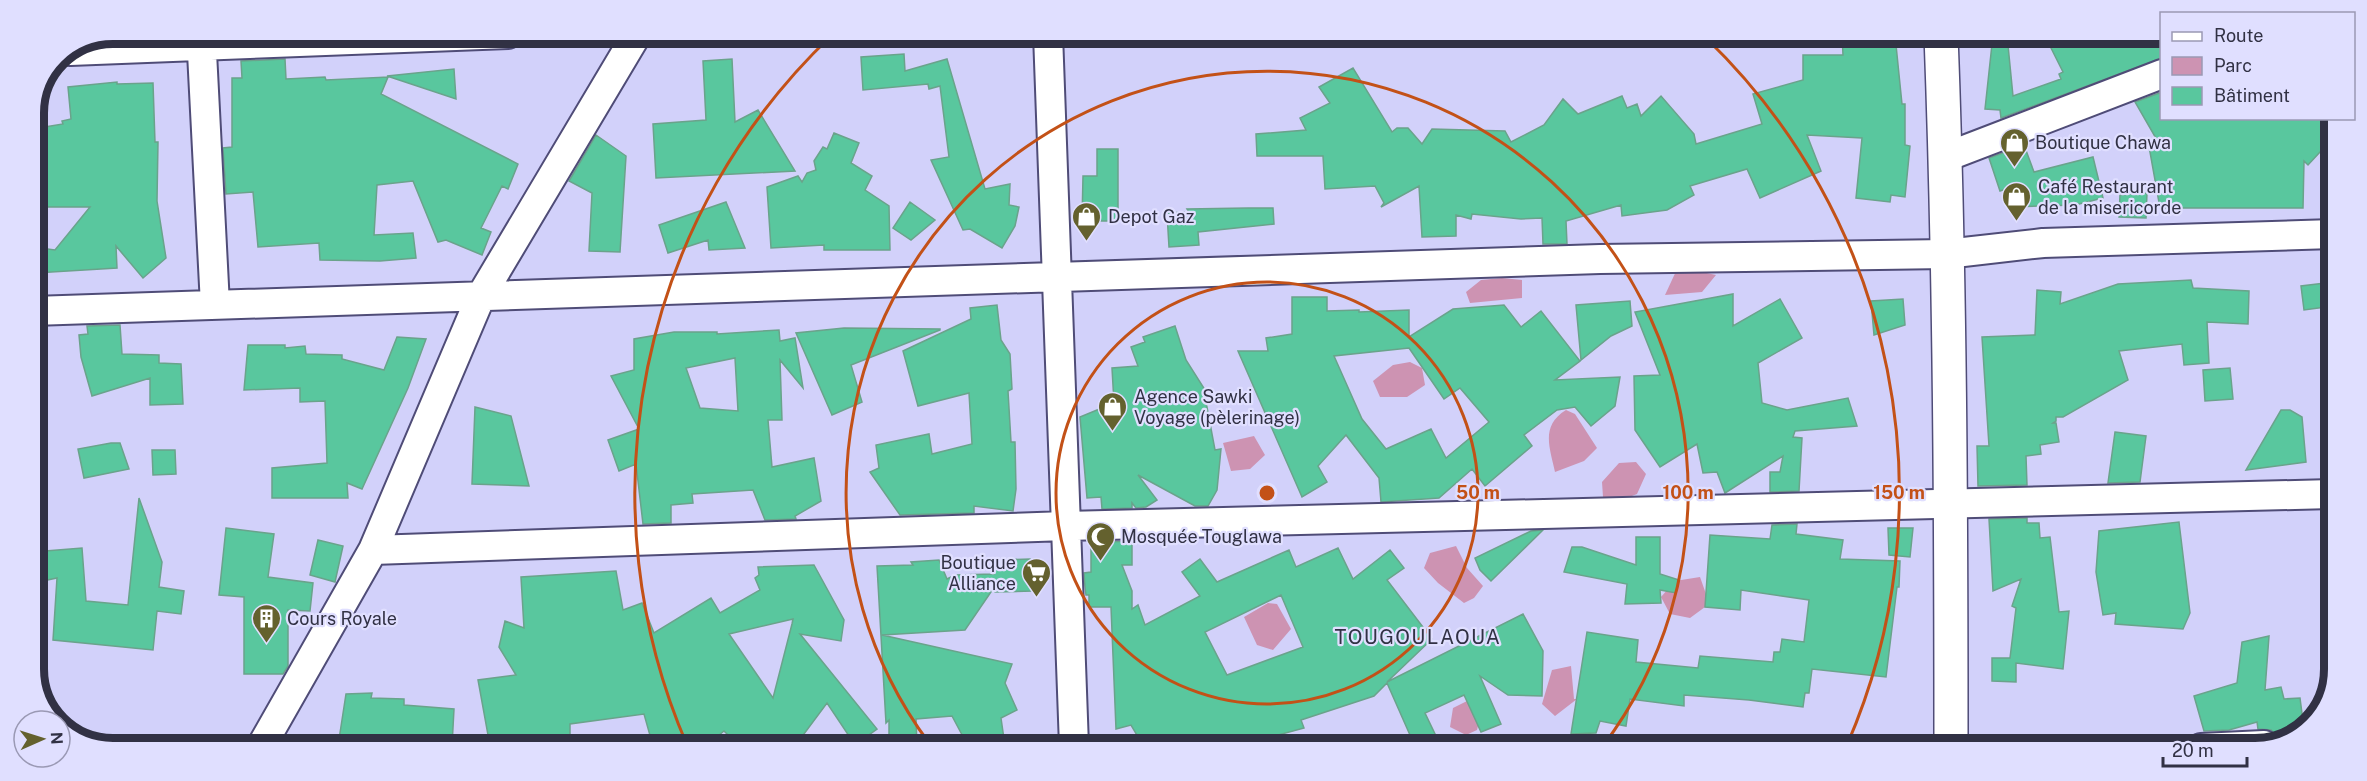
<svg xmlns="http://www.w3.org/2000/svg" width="2367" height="781" viewBox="0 0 2367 781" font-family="'Public Sans',sans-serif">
  <rect width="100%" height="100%" fill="#d2d1fa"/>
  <path fill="#cd93b2" d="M1678,267L1716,275L1702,292L1665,295Z
    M1502,278L1522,280V298L1470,303L1466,292L1481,280Z
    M1410,362L1422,368L1425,385L1407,397H1380L1373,381L1393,365Z
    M1566,410L1575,414L1597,448L1584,461L1555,472C1550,448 1540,426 1566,410Z
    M1254,436L1265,455L1250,469L1231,471L1223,443Z
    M1636,462L1646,474L1637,494L1624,499L1603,497L1602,482L1619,463Z
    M1456,546L1467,568L1483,586L1474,598L1464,603L1438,583L1424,568L1430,553Z
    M1700,577L1706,594L1705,607L1690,618L1670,614L1661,597L1675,581Z
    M1268,603L1277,604L1291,629L1273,650L1257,645L1244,617Z
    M1571,666L1574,699H1577L1555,716L1542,704L1552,670Z
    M1471,699L1480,719L1477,730L1466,735L1450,727L1453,708Z"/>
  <path fill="#59c79e" stroke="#6aa38b" stroke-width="1.5" fill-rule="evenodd" d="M1842,35H1895L1902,104H1905V145L1910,146L1905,197L1891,195L1890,202L1856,198L1862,138L1807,135L1821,171L1760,198L1747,169L1690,186L1694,195L1667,210L1622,216L1621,205L1566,221L1567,244H1543L1542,218L1521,219L1472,214L1471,219L1456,215V236L1422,237L1419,186L1381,207L1384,203L1375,186L1325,189L1323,156H1257L1256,134L1306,130L1300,118L1330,103L1319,87L1353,68L1392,132L1397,128H1408L1422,144L1432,129L1505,131L1511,142L1544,125L1563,99L1578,114L1622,96L1627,108L1637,104L1641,116L1661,96L1694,134L1696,144L1762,124L1753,94L1803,80V55H1843Z
    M1993,35H2007L2013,96L2061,79L2059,74L2063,72L2045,36H2155L2162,50V58L2001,118L2000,110L1985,109Z
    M904,54L905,71L947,59L985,189L1010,184L1009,205L1019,207L1015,226L1002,248L970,229L963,230L931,160L949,157L940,86L929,89L928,84L863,90L861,57Z
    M285,59L286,79L325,77L326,80L388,77L381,94L518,164L508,189L502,186L481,228L491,232L482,255L446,240L438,242L413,181L377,185L374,235L413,233L416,258L380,261L320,260L319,243L258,247L253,192L226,194L223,148L232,147V78H242L241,61Z
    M732,59L735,122L758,110L795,171L656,178L653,124L706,120L703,61Z
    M454,69L456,99L387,76Z
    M117,82V84L153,83L155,142H158L157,201L166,258L143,278L116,246L117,268L36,273L38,270H33V247L55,250L90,207H33V129L63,124L62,121L71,119L68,87Z
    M2162,92V118H2334V137L2308,165L2304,161L2303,208H2160L2148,141L2157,140L2135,102Z
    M834,133L859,143L851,163L872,176L865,190L889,206L890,250H824V245L771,248L767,187L798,176L802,182L807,173L816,170L814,161L823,147L827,149Z
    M596,135L626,156L620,252L589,251L592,193L569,181Z
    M2024,145L2034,172L2093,157L2103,198L2075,205L2009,207L2006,189L2000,191L1989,158Z
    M1097,149H1118V221H1082L1083,176H1097Z
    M2147,193L2146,218L2119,217L2120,195Z
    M726,202L745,248L709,250L708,240L668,253L659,225Z
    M910,202L935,220L911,240L893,228Z
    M1248,208H1273L1274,224L1198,232L1199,245L1169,247L1167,213L1189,212L1187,209Z
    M2191,280L2193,288L2249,291L2248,324L2207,322L2209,363L2184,365L2182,344L2119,351L2128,380L2063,417H2056V421L2053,423H2056L2059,442L2040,445L2041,454L2026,456L2027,485L1978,486L1977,446H1989L1982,337L2035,335L2037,290L2061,292L2060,304L2118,284Z
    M2333,282V306L2304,310L2301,286Z
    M1733,294V326L1780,299L1802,338L1758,363L1762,403L1787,410L1848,398L1857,426L1795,431L1793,437L1802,438L1799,491L1770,492V472H1780L1783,456L1725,493L1717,472L1703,473L1697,444L1660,467L1635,430L1634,376L1660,375L1635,312Z
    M1292,297H1327V311L1359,310V312L1409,310V337L1453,309L1504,305L1521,327L1541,311L1580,361L1555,380L1620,377L1615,406L1591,426L1575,407L1557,410L1524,435L1532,446L1485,486L1472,469L1439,498L1381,502L1379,478L1346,435L1318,466L1327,482L1302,497L1238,351H1268L1266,338L1292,334ZM1409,348L1444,399L1460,388L1489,422L1446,458L1431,429L1386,449L1362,419L1334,356Z
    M1903,299L1905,325L1874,335L1871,301Z
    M1630,301L1632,326L1611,336L1581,360L1576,305Z
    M997,305L1001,340L1010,354L1012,389L1008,391L1011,442H1015L1016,489L1013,511L974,506V513L900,515L870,472L879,468L876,445L929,434L932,454L972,444L969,393L918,406L903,351L971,319L970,308Z
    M120,325L122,354L159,355V363L181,364L183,404L150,405V378L92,396L81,357L79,335L88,334L87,326Z
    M1175,326L1186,360L1212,401L1206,402L1215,450L1221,449L1217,490L1208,506H1195L1138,475L1157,500L1146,507L1136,508L1132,503V508L1102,509L1101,497L1087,498L1080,417L1114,403L1112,368L1138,366L1131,347L1145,342L1143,337Z
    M844,328L940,329V330L851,365L862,402L832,415L796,333Z
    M779,330L780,341L795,338L803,388L780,360L782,420H768L772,467L814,458L821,501L795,516L796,519L765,520L753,490L692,494L693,503L671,505V523L643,524L636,464L619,471L608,440L639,429L611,376L634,370V339L674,332H717V334ZM735,358L738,411L700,408L686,368Z
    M397,337L426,339L408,388L362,489L347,483L348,498H272V468L327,463L325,401L300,402V388L244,390L248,345H285V348L305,346L306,354L342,355V359L384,370Z
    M2230,368L2233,399L2205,401L2203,370Z
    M475,407L511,416L529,486L472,484Z
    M2281,410H2290L2302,417L2306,462L2246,470Z
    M2115,432L2146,436L2140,482L2108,483Z
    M111,443H120L129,469L84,478L78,449Z
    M152,450H175L176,474L153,475Z
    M139,498L162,562L159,587L184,591L181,614L157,611L153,650L53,640L57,578L33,583V552L82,548L86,601L128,605Z
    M2027,518V523H2039L2040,538L2050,537L2059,612L2069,611L2063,669L2016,663V682L1992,681V658H2010L2016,608L2012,606L2021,579L1993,591L1989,519Z
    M2179,522L2190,613L2183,629L2115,624L2116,613L2103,615L2096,572L2099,531Z
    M1797,524L1796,534L1843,540L1840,559L1900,561L1899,587H1897L1886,677L1812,669L1809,693H1805L1803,707L1749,700L1684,695V706L1630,699L1626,726L1600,721L1596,733L1571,734L1587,632L1638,640L1636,662L1698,668L1700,656L1773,662L1774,652H1780L1782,639L1804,642L1809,600L1741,590L1740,610L1705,607L1710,535L1770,539L1772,525Z
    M226,528L274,534L268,577L313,583L310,611L288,610V666L283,674H244V597L219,595Z
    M1888,528H1913L1910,557L1889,555Z
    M1543,530L1491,581L1480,570L1475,558L1531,531Z
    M1636,537H1660V574L1679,580L1676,593L1660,590L1661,603L1625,604L1627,584L1564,572L1572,547H1582L1636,565Z
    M318,540L343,546L335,582L310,575Z
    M1132,541V565H1122L1132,591V609L1138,605L1145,625L1200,596L1182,572L1200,559L1217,582L1289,550L1296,567L1338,548L1353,579L1390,550L1404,568L1387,580L1432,639L1387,682L1523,614L1543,651L1542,696L1508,695L1480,676L1501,724L1481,732L1464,695L1425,713L1436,736L1410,735L1387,683L1374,696L1301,720L1304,728L1234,747H1144L1131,725L1116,729L1111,607H1089V595H1086L1085,587L1084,573L1091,572V547H1104V542ZM1281,595L1303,647L1227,675L1205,632Z
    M1030,559L1032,591L995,592V586L965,630L882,635L1012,664L1005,683L1017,710L1001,718L1005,746H968L952,716L916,719L917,746H889V720L886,723L877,566L913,565L911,562L939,560L947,579L955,575L994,574V560Z
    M814,565L844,620L841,641L800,634L877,729L855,745L827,703L795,746H739L724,731L706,746H653L644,714L570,724V746H490L478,680L516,675L499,647L505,621L524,628L521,577L616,571L623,610L642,603L654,633L711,598L720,613L760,590L755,578L759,575L758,567ZM793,619L792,624L773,698L729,634Z
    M2269,636L2265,690L2281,687L2284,699L2300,698L2304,729L2302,732L2278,737L2271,730L2258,729L2257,722L2229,730L2204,731L2194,696L2237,683L2242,642Z
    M372,693L371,698L404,699V705L454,709L452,746H338L346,694Z"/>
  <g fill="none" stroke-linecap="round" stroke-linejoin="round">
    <defs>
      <path id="minor" d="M201,33L215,305
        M1048,34L1074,746
        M70,51L508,34
        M1946,157L2162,74
        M33,311L1600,259L1946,254L2043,243L2333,234
        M373,550L1066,526L2332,494
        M262,745L373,550L481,296L637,34
        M2201,748L2264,745"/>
      <path id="major" d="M1941,35C1950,273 1951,510 1951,748"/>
    </defs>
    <use href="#minor" stroke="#4f4c77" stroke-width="32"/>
    <use href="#major" stroke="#4f4c77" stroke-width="36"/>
    <use href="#minor" stroke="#fff" stroke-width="28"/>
    <use href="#major" stroke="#fff" stroke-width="33"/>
  </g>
  <g fill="none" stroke="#c35117" stroke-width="3">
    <circle cx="1267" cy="493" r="211"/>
    <path d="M929 743A421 421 0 1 1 1603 746"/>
    <path d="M687 745A632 632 0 0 1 832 35M1706 38A632 632 0 0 1 1847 745"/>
  </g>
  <defs>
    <symbol id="shop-pin" viewBox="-11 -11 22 30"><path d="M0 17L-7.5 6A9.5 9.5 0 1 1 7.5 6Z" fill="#64612e" stroke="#e0dfff"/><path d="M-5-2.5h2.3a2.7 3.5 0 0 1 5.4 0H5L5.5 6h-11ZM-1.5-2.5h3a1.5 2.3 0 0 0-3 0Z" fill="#fff"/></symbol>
    <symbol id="mosque-pin" viewBox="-11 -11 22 30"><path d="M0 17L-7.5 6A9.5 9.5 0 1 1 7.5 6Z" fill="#64612e" stroke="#e0dfff"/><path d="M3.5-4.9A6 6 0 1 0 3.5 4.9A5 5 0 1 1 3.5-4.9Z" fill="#fff"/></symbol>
    <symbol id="supermarket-pin" viewBox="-11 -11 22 30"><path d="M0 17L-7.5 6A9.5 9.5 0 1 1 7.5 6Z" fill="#64612e" stroke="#e0dfff"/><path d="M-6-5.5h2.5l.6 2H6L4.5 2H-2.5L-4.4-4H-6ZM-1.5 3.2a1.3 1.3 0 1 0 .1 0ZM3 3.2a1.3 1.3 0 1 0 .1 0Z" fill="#fff"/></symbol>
    <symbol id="building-pin" viewBox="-11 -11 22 30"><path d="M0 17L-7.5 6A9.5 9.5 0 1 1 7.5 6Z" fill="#64612e" stroke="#e0dfff"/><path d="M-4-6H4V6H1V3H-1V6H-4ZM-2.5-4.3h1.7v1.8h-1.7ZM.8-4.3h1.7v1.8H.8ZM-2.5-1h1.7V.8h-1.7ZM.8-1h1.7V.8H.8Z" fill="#fff"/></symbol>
  </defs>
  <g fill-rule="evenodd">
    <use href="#shop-pin" x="1998" y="126" width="33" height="45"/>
    <use href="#shop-pin" x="2000" y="180" width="33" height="45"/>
    <use href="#shop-pin" x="1070" y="200" width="33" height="45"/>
    <use href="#shop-pin" x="1096" y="390" width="33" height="45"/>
    <use href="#mosque-pin" x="1084" y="520" width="33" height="45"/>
    <use href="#supermarket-pin" x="1020" y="556" width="33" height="45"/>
    <use href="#building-pin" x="250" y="602" width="33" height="45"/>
  </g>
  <g text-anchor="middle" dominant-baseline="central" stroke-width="4.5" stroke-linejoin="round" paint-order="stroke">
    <g font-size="18" fill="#313144" stroke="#e0dfff" text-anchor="start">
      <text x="2035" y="142">Boutique Chawa</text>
      <text x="2038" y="186">Café Restaurant<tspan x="2038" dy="21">de la misericorde</tspan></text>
      <text x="1108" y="216">Depot Gaz</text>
      <text x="1134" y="396">Agence Sawki<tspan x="1134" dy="21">Voyage (pèlerinage)</tspan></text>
      <text x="1121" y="536">Mosquée Touglawa</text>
      <text x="1016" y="562" text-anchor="end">Boutique<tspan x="1016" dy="21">Alliance</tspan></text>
      <text x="287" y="618">Cours Royale</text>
    </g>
    <g font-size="20" letter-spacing="1.5" fill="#313144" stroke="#e0dfff">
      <text x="1418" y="637">TOUGOULAOUA</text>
    </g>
  </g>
  <path d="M0 0H2367V781H0ZM113 44H2255A69 69 0 0 1 2324 113V669A69 69 0 0 1 2255 738H113A69 69 0 0 1 44 669V113A69 69 0 0 1 113 44Z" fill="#e0dfff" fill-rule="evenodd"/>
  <path fill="none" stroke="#313144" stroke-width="8" d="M113 44H2255A69 69 0 0 1 2324 113V669A69 69 0 0 1 2255 738H113A69 69 0 0 1 44 669V113A69 69 0 0 1 113 44Z"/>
  <circle cx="1267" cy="493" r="9" fill="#c35117" stroke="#e0dfff" stroke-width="3"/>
  <g font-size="18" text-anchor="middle" font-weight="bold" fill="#c35117" stroke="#e0dfff" stroke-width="4.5" stroke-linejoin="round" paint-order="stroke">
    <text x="1478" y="499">50 m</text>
    <text x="1688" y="499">100 m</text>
    <text x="1899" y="499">150 m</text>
  </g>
  <rect x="2160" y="12" width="195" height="108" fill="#e0dfff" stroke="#9a99b4" stroke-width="1.5"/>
  <rect x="2172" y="32" width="30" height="9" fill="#ffffff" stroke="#9a99b4" stroke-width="1.5"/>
  <text x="2214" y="42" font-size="18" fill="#313144">Route</text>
  <rect x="2172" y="57" width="30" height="18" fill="#cd93b2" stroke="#9a99b4" stroke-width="1.5"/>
  <text x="2214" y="72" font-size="18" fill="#313144">Parc</text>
  <rect x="2172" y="87" width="30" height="18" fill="#59c79e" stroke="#9a99b4" stroke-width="1.5"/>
  <text x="2214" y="102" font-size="18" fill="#313144">Bâtiment</text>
  <g transform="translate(42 739) rotate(87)"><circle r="28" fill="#e0dfff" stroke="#9a99b4" stroke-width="1.5"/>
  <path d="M0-4.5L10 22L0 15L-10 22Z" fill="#64612e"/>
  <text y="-9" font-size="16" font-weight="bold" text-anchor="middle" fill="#313144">N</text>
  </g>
  <path d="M2163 757v9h84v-9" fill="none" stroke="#313144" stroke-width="3"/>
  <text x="2172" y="757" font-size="18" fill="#313144" stroke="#e0dfff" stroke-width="4.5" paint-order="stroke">20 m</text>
</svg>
